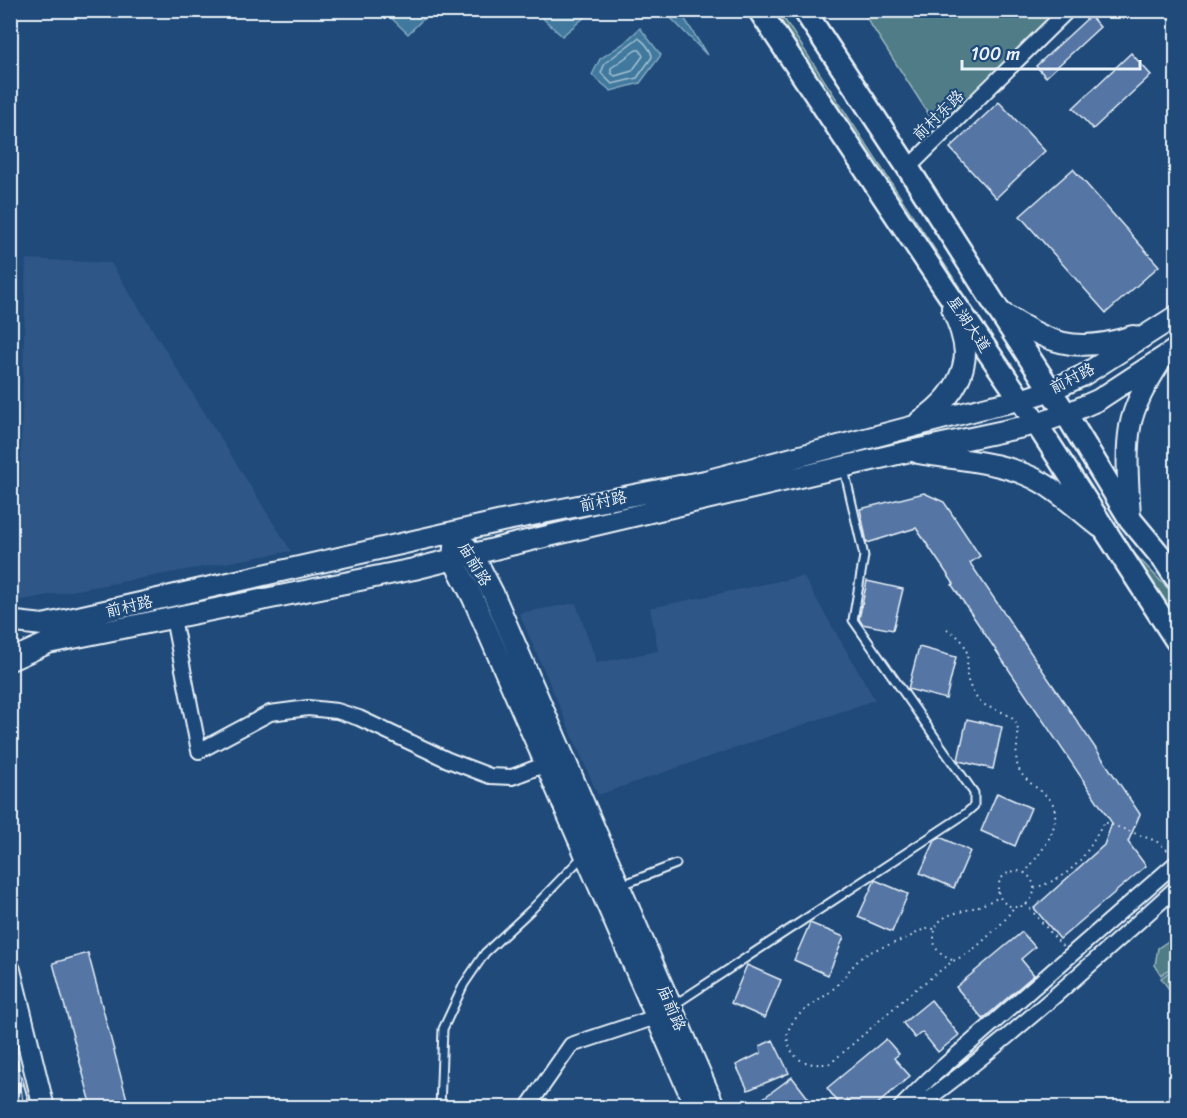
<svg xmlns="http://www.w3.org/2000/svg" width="1187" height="1118" viewBox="0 0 1187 1118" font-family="Sriracha,'LXGW WenKai TC',sans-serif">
  <rect width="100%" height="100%" fill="#1f4a7a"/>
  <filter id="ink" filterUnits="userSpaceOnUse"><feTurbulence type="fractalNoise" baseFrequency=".0167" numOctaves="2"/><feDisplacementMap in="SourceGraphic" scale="12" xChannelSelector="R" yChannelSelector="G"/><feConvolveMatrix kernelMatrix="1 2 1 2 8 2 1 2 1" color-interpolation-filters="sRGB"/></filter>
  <g filter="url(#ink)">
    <path fill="#2f5787" d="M26,259L111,263L291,551L17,601Z
      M803,576L875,700L598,795L519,613L576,603L597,663L658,651L650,608Z"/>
    <path fill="#4f7c86" stroke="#9cb6bf" stroke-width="1.5" d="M761,11H779L960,288L895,210Z
      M862,11H1067L939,130Z
      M1132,551L1176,597V617Z
      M1176,936V964L1161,975L1155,965L1158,948L1170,940L1173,943L1171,940Z
      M1172,970L1176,977V999L1161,978Z"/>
    <path fill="#41799d" stroke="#84a9c1" stroke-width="1.5" d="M384,11H431L408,34Z
      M535,11H592L562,36Z
      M664,11H680L707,55Z
      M640,28L661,55L640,83L611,91L592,75L600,59L624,43Z"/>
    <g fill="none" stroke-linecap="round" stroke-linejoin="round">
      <path stroke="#a5c1d4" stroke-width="1.5" d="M638,38C643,40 652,51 652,57L637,78L612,84L601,73L605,63Z
        M636,50H640L643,56L632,71L615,76L611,73V68Z"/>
    </g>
    <path fill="#5474a4" stroke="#e8f1f8" stroke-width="1.5" d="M1090,16L1100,27L1046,77L1036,66Z
      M1131,53L1151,75L1093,129L1073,108Z
      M999,102L1045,151L996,198L950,148Z
      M1073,169L1159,266L1106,313L1020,216Z
      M924,493L944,502L980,556L970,563L1140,814L1128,842L1146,866L1060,939L1034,908L1104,845L1112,823L952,585L954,584L916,528L867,543L860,509Z
      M867,581L903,589L893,630L862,624L859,619Z
      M919,647L956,657L946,699L908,689Z
      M967,719L1002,727L993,769L959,761L958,760Z
      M997,793L1031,808L1015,846L981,831Z
      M940,837L970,851L954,888L920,873L935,841Z
      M875,880L908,894L892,932L858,917Z
      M810,923L844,937L828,975L794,960Z
      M1022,932L1035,947L1021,959L1034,975L983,1019L956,987Z
      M88,953L129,1107H92L53,963Z
      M747,965L781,980L765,1018L731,1003Z
      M931,1000L959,1035L938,1052L922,1032L915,1038L903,1023Z
      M886,1039L899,1054L894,1058L910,1076L874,1107H855L848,1100L841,1106L827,1088Z
      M773,1040L789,1073L748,1090L736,1065L761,1053L760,1046Z
      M792,1077L815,1107H751Z"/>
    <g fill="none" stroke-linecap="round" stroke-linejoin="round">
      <defs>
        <path id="lane" d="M622,885L676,864
          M674,1005L965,814L974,806V793L853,620L864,556L844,469
          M440,1108L443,1029L464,984L485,953L532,909L583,856"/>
        <path id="street" d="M908,168L1068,10
          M173,618L199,751L270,713L308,708L337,711L359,718L448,760L490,776L512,777L554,761
          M527,1108L571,1045L656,1017L662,1013
          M900,1108L929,1079L1176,863
          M916,1108C1008,1041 1092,963 1176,888"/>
        <path id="secondary" d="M999,311C1049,343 1074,355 1133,336
          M920,421C939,408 957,391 963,367C964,363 965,358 965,353C964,337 958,323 952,308
          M918,453C959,460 1004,461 1041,482C1062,494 1081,512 1100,527
          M1130,519C1129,489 1125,457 1130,427C1134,404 1147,383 1159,364
          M466,546L473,554L493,593L715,1108
          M454,547L453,559L473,598L696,1108
          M10,619L16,622L43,625L502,521L705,481L991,406L1021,400L1051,390L1082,376L1176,316
          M10,660L48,643L414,569L510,545L910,451L1037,424L1066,414L1098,400L1176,349
          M10,970L44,1108"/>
        <path id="primary" d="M759,10L945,289L1021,400L1176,640
          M804,10L908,168L999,311L1066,414L1130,519L1164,560L1176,578"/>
        <path id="highway" d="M10,1083L17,1108"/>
      </defs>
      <use href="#lane" stroke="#e8f1f8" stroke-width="11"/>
      <use href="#street" stroke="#e8f1f8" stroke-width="18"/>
      <use href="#secondary" stroke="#e8f1f8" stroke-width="24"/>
      <use href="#primary" stroke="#e8f1f8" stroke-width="26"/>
      <use href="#highway" stroke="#e8f1f8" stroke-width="28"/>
      <path stroke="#e8f1f8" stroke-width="2" stroke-dasharray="1.5 4.5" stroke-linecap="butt" d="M947,629C951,632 958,636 961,640C971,653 966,663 967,676C968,684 974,695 979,701C989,711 1012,710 1017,726C1021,738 1013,753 1018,767C1025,787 1054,792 1055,812C1057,836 1037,856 1025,873
        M998 889a18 18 0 1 1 36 0a18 18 0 1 1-36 0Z
        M1034,888C1074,876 1085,857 1104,822L1156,841L1170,852
        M1026,904L1063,947
        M934,929C921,927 916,935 905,939C890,945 875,948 862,957C849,968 841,984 827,994C814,1005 798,1011 790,1027C786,1034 787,1039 789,1045C795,1064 814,1066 831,1063L912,992L953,961L967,954L981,943L1004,921L1014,907
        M952,960C942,956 935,951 934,940C934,913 954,915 973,908C982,905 991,901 1000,897"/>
      <use href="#lane" stroke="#1f4a7a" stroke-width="7"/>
      <use href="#street" stroke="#1f4a7a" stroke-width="14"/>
      <use href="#secondary" stroke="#1f4a7a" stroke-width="20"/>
      <use href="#primary" stroke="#1f4a7a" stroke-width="21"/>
      <use href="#highway" stroke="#1f4a7a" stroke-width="24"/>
      <defs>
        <path id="rail" d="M10,75L15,10
          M10,1005L21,1108
          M10,1101L11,1108"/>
      </defs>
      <use href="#rail" stroke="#e8f1f8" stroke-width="6"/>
      <use href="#rail" stroke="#1f4a7a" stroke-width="4" stroke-dasharray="11" stroke-linecap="butt"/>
    </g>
  </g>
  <g text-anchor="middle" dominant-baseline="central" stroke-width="4.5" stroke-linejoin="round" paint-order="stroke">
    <g font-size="16" fill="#e8f1f8" stroke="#1f4a7a">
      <text transform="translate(938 115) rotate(-44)">前村东路</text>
      <text transform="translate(969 324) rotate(56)">星湖大道</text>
      <text transform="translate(1072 378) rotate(-27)">前村路</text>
      <text transform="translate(603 501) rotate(-11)">前村路</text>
      <text transform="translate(475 564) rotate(59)">庙前路</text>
      <text transform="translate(129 606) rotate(-13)">前村路</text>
      <text transform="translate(672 1008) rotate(67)">庙前路</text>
    </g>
  </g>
  <rect width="1187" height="1118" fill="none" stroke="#1f4a7a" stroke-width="36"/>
  <rect x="18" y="18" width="1151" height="1082" fill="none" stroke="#e8f1f8" stroke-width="2" filter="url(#ink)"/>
  <path d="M962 60v9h178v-9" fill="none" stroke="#e8f1f8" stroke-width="3"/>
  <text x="971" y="60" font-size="18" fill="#e8f1f8" stroke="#1f4a7a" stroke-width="4.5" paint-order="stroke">100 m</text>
</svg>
